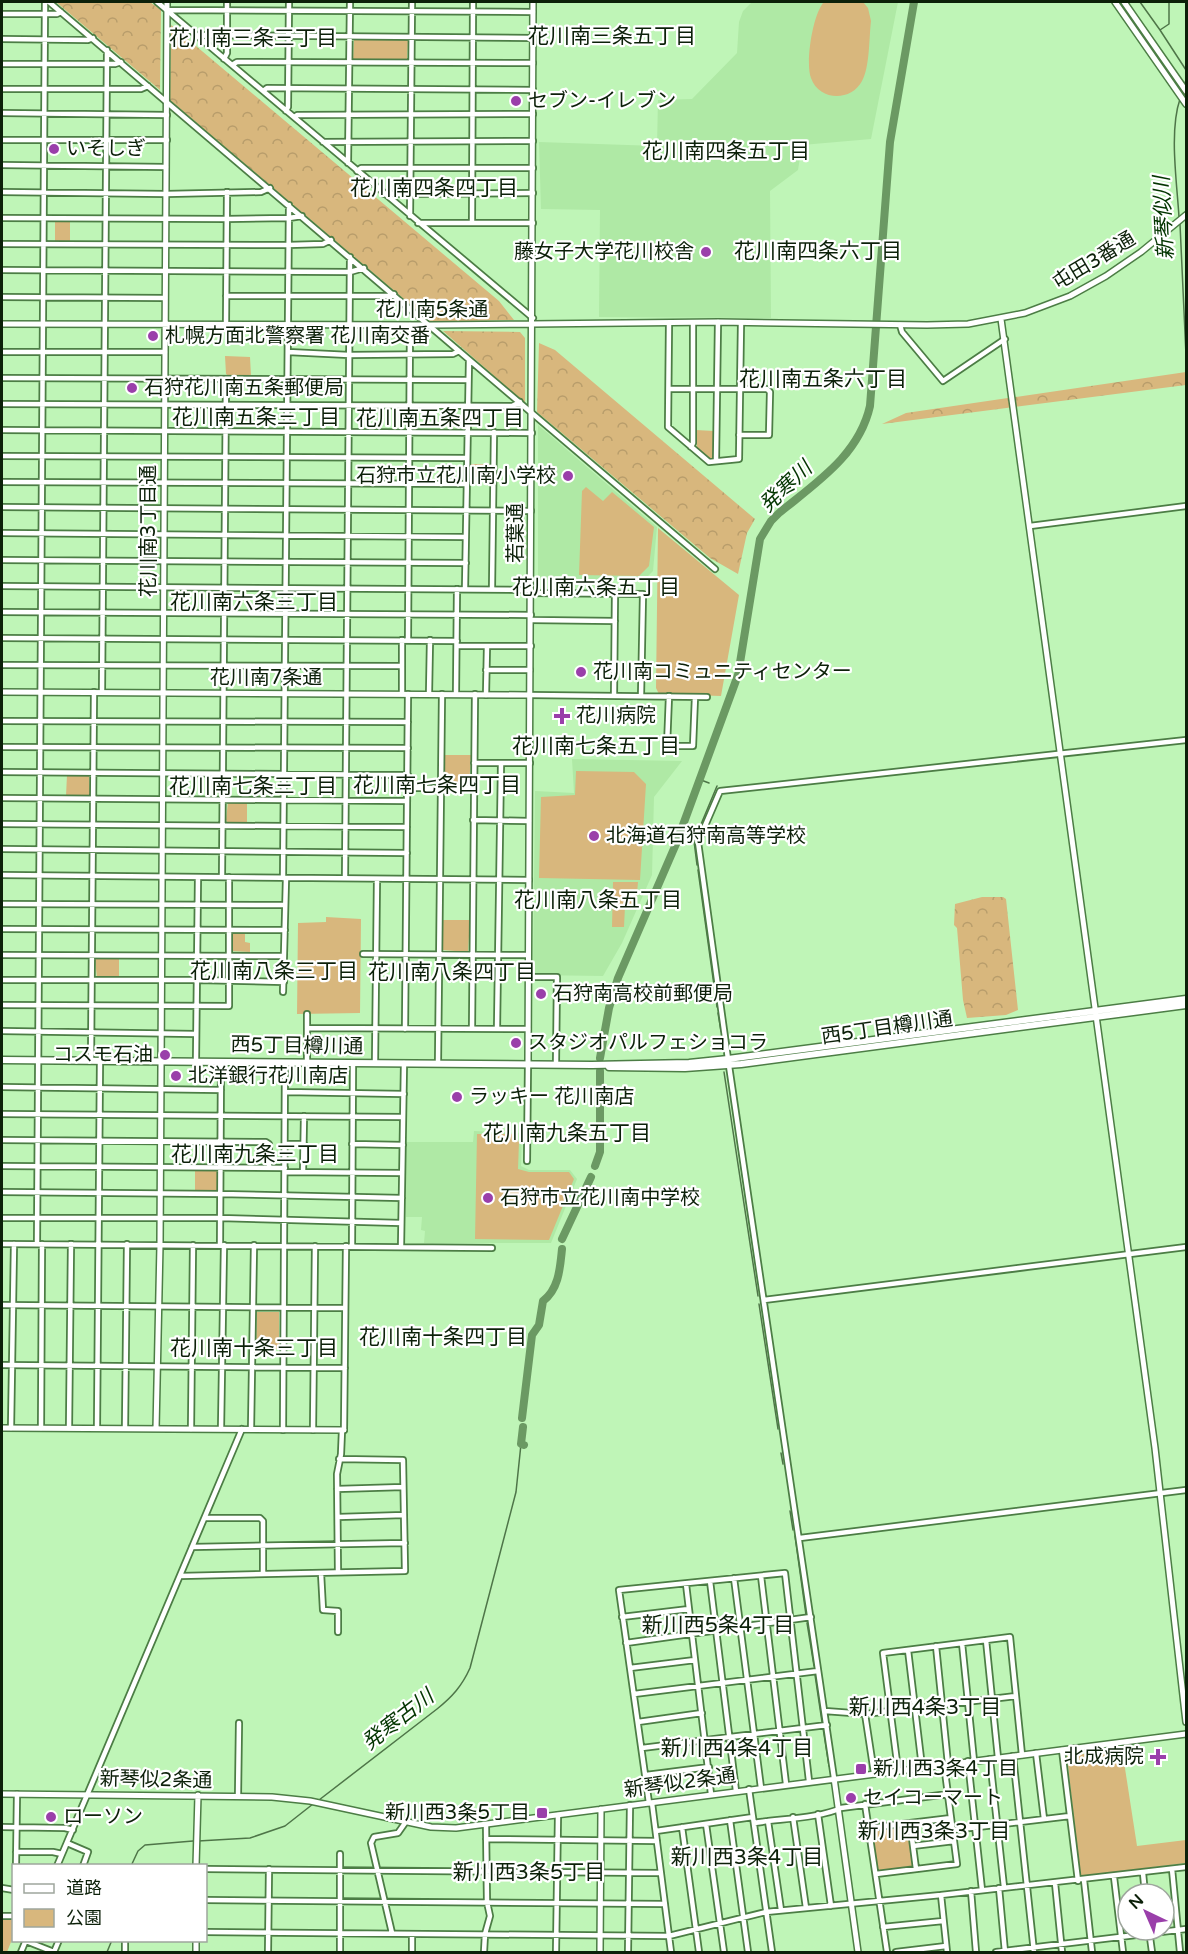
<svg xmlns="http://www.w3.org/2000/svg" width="1188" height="1954" viewBox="0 0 1188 1954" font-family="'Varela Round','Noto Sans JP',sans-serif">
  <defs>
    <pattern id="forest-crowns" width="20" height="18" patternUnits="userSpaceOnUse" patternTransform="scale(1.5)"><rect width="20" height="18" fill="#d8b77d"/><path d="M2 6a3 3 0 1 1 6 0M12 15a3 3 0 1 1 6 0" fill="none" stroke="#b89d6b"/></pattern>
  </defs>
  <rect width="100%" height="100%" fill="#bff5b7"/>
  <path fill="#afe9a5" d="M752,2H898L871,139L802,145L798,170L770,191L771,318L599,317L600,210L541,209L539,142L657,146L658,100L692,99L737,53L739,22L743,11Z
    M538,425L657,527L653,571L644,580H538Z
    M572,759L682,761L654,797L652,875L622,943L603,976L533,975L535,791L574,793Z
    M474,1131L522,1133L521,1166L529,1170H570L577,1179L551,1243H424L425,1231L421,1230L422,1217H406L405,1142H473Z"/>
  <path fill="url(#forest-crowns)" d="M56,2H150L161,10L160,90Z
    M171,25L499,301L514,320L431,322L170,100Z
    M443,331L520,332L525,338V403Z
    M539,343L555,350L755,519L747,533L738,574L710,558L537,412Z
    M1186,372V385L882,424L906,413Z
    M982,897H1003L1006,899L1018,1010L1006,1015L967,1018L963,1000L957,928L954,925L955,904Z"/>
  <path fill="#d8b77d" d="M824,2H863L868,8L871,21C869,37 870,67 862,81C851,102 819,101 811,78C805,63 813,13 824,2Z
    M354,39L408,40L407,60H353Z
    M55,222H70V242H55Z
    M225,356L250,357L251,376L230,377L226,374Z
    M696,430L714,431L713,458H709L697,448Z
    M470,464H491L490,477H470Z
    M586,487L603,501L612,492L654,527L649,566L639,576L579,575L582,491Z
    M658,528L739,595L721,696L659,694L656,688Z
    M444,755H471L469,786L444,784Z
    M576,771L634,772L646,784L640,880L539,878L541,797L575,795Z
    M67,775H89L90,794L88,797L66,796Z
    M228,802H247V823H228L226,820Z
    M613,882H638L636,905L625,906L624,927H612Z
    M326,917L361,919L360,1013L297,1014L298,923L326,922Z
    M443,920H470L468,952L442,950Z
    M232,932H245V942L250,943V952L232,951Z
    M97,957H119V978H97L95,959Z
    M477,1134H513L519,1142L518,1169L529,1172H569L574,1179L549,1240L475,1239Z
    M195,1170H217L218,1190H195Z
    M257,1312H279V1349H256Z
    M1122,1749L1137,1846L1186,1840V1863L1082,1876L1080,1874L1067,1756Z
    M906,1826L913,1866C907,1869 900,1870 893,1871C868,1876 873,1849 872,1832Z
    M2,1919H13V1937L7,1952H2Z"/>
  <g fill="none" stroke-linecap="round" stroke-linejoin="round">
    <path stroke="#4e7548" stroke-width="1.5" d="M1140,2L1160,30
      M1169,2V24L1160,30L1186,70
      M1184,86L1186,80
      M1179,217C1177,183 1169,131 1180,99
      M1180,224L1186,355
      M701,780L709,783
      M697,865L694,841L717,786
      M698,870L717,1007
      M718,1013L721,1031
      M722,1037L723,1049
      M724,1072L758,1296
      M759,1304L778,1429
      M781,1453L783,1464
      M790,1511L793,1530
      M795,1536L806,1615
      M807,1623L814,1666
      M815,1675L822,1722
      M823,1728L829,1766
      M319,1800L437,1709C452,1697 462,1686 470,1668L516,1492L521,1444
      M198,1841L250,1838L285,1826L313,1804
      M131,1866L138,1851L145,1845L193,1841
      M107,1952L112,1940"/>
    <path stroke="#6b9963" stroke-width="8" d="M600,1058L609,1008L618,978L676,844L738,675L760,539L771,521L779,513C817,482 859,455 870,406L890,142L914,2
      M595,1166L600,1152V1071
      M562,1239L591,1177
      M522,1418L532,1335L539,1325L543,1301C559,1289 560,1268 562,1249
      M523,1427L521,1444L524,1445"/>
    <defs>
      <path id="minor" d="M49,2L715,569
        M157,2L533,318
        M167,10L533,12
        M2,14H57L61,12
        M200,38L205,35L533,38
        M2,39L88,40L93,38
        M224,59L227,53V2
        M2,64H115L121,62
        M232,65L237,62L533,63
        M2,89H141L148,86
        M263,91L267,88L533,90
        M286,111L288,107L289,2
        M2,113L167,115
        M294,117L297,115L533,114
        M2,140H167
        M323,142L533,141
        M348,163L350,2
        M2,165L166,167
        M357,171L361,168H533
        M2,192L166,194L261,192L270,188
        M384,194L533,193
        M410,216L412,2
        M2,218L227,219L289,218L302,216
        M472,222L473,2
        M418,223H533
        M2,244L288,245L323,244L331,240
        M2,270L350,272L364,268
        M226,296H388L394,294
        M2,297L165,298
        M669,324L668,427L709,462L739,459L741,323
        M226,325L227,192
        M900,325L902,332L943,381L1005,339
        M2,352H165
        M288,352L349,355L453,354L459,351
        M2,378L468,380
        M669,389H767L770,392L769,435H739
        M2,404L512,406L520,402
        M2,430L532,433
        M691,447L693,443V323
        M2,456L467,458
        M716,461L718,322
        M2,482L467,484
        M2,507L531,511
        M1030,526L1186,506
        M2,533L466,537
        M2,560L466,563
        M2,586L531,590
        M465,589L469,360
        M492,589L494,432
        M531,593L643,594L641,696
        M2,612L531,615
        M531,620L615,621
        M2,638L457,641
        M408,640L410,325
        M457,646H531
        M2,665L402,666
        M486,670H530
        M102,692L107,50
        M402,694V640
        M429,694L430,640
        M456,694L457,589
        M486,695L487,646
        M530,695L707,697
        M614,696L615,594
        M669,696L667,746H693L695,697
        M2,721L408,722
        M2,747L408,748
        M474,763H530
        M2,772L408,775
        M408,788H474
        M2,798L407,801
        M473,820L529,821
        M2,824L407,827
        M2,849L407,853
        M2,875L529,880
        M222,877L226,379
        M283,878L289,205
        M345,878L350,257
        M2,904L285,905
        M2,929L285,930
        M363,954L528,955
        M2,955L284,956
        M528,977H557L556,1064
        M2,980H197L284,982
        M283,992L286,878
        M2,1005L229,1006V877
        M307,1014V1063
        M307,1028L528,1029
        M405,1029L408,694
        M472,1029L475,694
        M497,1029L501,764
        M2,1031L196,1034
        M91,1060L94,692
        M196,1061L198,877
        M375,1063L377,879
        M438,1063L442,694
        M2,1087L221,1090
        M285,1092L404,1094
        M2,1114L403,1117
        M2,1140L266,1142L269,1144V1168
        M285,1144H304
        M352,1144L403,1145
        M527,1161L528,1064
        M2,1166L285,1168
        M285,1172L402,1173
        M303,1172L304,1116
        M2,1192L220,1194L402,1198
        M2,1218H220L401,1223
        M2,1244L492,1248
        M37,1244L45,2
        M220,1245L221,1062
        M352,1246L353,1063
        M401,1247L404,1063
        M764,1300L1186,1247
        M2,1305L345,1308
        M2,1365L345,1368
        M11,1428L14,1244
        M41,1428L42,1244
        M69,1428L71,1244
        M97,1428L100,1061
        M125,1428L127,1244
        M191,1429L193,1245
        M221,1429L224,1245
        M251,1429L254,1245
        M283,1430L285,1063
        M313,1430L315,1246
        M344,1430L346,1246
        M337,1489L403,1487
        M338,1517L404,1515
        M205,1518H260L263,1521V1574
        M800,1538L1186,1490
        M192,1547L405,1543
        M338,1572L337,1474L341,1454L342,1430
        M321,1573L323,1610L338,1611V1632
        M180,1576L405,1571L403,1460L339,1459
        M761,1576L786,1784
        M734,1578L761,1788
        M710,1581L736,1791
        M686,1584L711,1794
        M622,1617L689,1609
        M986,1640L998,1758
        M626,1643L811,1617
        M962,1643L974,1761
        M936,1646L948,1764
        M908,1650L922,1767
        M630,1668L695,1660
        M634,1694L818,1671
        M825,1711L865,1714L1016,1696
        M865,1714L874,1773
        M638,1722L702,1713
        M642,1748L827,1725
        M1062,1750L1078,1881
        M1036,1753L1044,1819
        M1013,1756L1034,1952
        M990,1759L1004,1887
        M968,1761L982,1890
        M898,1770L883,1653L1010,1637L1022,1755
        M646,1775L709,1767
        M834,1778L728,1059L698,842L720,791L1186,740
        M749,1789L772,1952
        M238,1796L239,1723
        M649,1803L619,1590L785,1573L809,1781
        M652,1803L671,1952
        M865,1804L887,1952
        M818,1814L831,1906
        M793,1817L806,1908
        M730,1820L748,1952
        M768,1821L781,1910
        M754,1823C778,1819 821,1818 841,1808L948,1794
        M910,1823L916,1869
        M706,1824L724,1952
        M2,1827L65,1828L73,1830
        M682,1827L699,1952
        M869,1828L951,1818
        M953,1830L1070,1816
        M656,1831L753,1817
        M486,1839L657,1841
        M67,1843L88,1852L83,1866
        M913,1846L954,1841
        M16,1852H53L62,1854
        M16,1866L17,1794
        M57,1866L242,1429
        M206,1869L661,1873
        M1172,1869L1180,1952
        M1143,1873L1145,1894
        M876,1874L957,1864L944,1764
        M1114,1877L1123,1952
        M1084,1880L1092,1952
        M1055,1883L1062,1952
        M2,1888L14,1890
        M999,1888L1005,1952
        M971,1891L976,1952
        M941,1895L947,1952
        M206,1900L665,1904
        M2,1916H14
        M883,1927L943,1921
        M1149,1930L1152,1952
        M206,1932L669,1936L766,1912L941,1895L1186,1867
        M392,1933L371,1843L374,1837L398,1833L405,1823
        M26,1941L54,1952
        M21,1952L26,1940
        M54,1952L59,1940
        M125,1952V1940
        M268,1952L269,1869
        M340,1952V1854
        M412,1952V1934
        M484,1952L485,1934L490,1916L487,1902L486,1825
        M556,1952L558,1815
        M628,1952L630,1805
        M896,1952L946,1946
        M996,1952L1186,1929"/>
      <path id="tertiary" d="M1115,2L1186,104
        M1124,2L1186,91
        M1001,319L1155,1448L1186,1722
        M2,324L431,325L718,322L927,325L968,324L1025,313L1070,296L1106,276L1141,252L1186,215
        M2,692L530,695
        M528,1064L533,2
        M2,1428L344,1430
        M156,1429L160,1245L167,2
        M834,1778L858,1952
        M2,1794L272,1797L310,1801L431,1827L456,1828L1186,1734
        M196,1866L198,1795
        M196,1952V1940
        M600,1952L601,1809"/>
      <path id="secondary" d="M2,1060L592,1065L689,1063L728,1059L1186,999
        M609,1067L685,1068L741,1064L1186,1005"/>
    </defs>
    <use href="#minor" stroke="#4c7d45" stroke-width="8"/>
    <use href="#tertiary" stroke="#4c7d45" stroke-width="8"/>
    <use href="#secondary" stroke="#4c7d45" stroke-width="9"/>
    <use href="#minor" stroke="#fff" stroke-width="4.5"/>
    <use href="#tertiary" stroke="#fff" stroke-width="5"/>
    <use href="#secondary" stroke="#fff" stroke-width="6"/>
  </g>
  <g fill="#9a3faa" stroke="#fff" stroke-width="2">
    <circle cx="516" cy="101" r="6"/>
    <circle cx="54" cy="149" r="6"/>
    <circle cx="706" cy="252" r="6"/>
    <circle cx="153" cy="336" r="6"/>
    <circle cx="132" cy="388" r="6"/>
    <circle cx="568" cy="476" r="6"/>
    <circle cx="581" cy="672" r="6"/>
    <path d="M559 707h6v6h6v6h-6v6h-6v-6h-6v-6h6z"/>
    <circle cx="594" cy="836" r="6"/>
    <circle cx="541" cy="994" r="6"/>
    <circle cx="516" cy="1043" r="6"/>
    <circle cx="165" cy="1055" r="6"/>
    <circle cx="176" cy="1076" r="6"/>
    <circle cx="457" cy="1097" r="6"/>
    <circle cx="488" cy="1198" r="6"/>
    <path d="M1155 1748h6v6h6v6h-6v6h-6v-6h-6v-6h6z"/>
    <rect x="855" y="1763" width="12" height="12" rx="3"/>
    <circle cx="851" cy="1798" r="6"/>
    <rect x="536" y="1807" width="12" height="12" rx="3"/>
    <circle cx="51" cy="1817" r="6"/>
  </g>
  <g text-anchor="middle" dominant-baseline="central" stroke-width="4.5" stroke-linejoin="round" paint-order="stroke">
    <g font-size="20" fill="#0c2009" stroke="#fff" text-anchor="start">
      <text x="528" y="101">セブン-イレブン</text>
      <text x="66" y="149">いそしぎ</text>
      <text x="694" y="252" text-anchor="end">藤女子大学花川校舎</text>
      <text x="165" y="336">札幌方面北警察署 花川南交番</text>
      <text x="144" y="388">石狩花川南五条郵便局</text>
      <text x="556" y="476" text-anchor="end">石狩市立花川南小学校</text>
      <text x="593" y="672">花川南コミュニティセンター</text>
      <text x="576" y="716">花川病院</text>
      <text x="606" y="836">北海道石狩南高等学校</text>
      <text x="553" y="994">石狩南高校前郵便局</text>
      <text x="528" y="1043">スタジオパルフェショコラ</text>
      <text x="153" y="1055" text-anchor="end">コスモ石油</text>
      <text x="188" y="1076">北洋銀行花川南店</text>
      <text x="469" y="1097">ラッキー 花川南店</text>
      <text x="500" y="1198">石狩市立花川南中学校</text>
      <text x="1144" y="1757" text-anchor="end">北成病院</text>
      <text x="873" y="1769">新川西3条4丁目</text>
      <text x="863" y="1798">セイコーマート</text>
      <text x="530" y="1813" text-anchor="end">新川西3条5丁目</text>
      <text x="63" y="1817">ローソン</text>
    </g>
    <g font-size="20" fill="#0c2009" stroke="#fff">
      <text transform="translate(1094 261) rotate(-31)">屯田3番通</text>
      <text x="432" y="310">花川南5条通</text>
      <text transform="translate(149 531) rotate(-90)">花川南3丁目通</text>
      <text transform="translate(516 533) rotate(-90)">若葉通</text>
      <text x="266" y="678">花川南7条通</text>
      <text transform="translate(887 1028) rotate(-8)">西5丁目樽川通</text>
      <text transform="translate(297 1046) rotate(1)">西5丁目樽川通</text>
      <text transform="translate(156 1780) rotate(1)">新琴似2条通</text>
      <text transform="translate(680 1783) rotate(-8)">新琴似2条通</text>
    </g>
    <g font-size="21" fill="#0c2009" stroke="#fff">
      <text x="612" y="36">花川南三条五丁目</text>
      <text x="253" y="38">花川南三条三丁目</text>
      <text x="726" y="151">花川南四条五丁目</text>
      <text x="434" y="188">花川南四条四丁目</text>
      <text x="818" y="251">花川南四条六丁目</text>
      <text x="823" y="379">花川南五条六丁目</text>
      <text x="256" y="417">花川南五条三丁目</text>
      <text x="440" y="418">花川南五条四丁目</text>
      <text x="596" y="587">花川南六条五丁目</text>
      <text x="254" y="602">花川南六条三丁目</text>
      <text x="596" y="746">花川南七条五丁目</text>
      <text x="437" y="785">花川南七条四丁目</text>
      <text x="253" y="786">花川南七条三丁目</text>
      <text x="598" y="900">花川南八条五丁目</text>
      <text x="274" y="971">花川南八条三丁目</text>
      <text x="452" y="972">花川南八条四丁目</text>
      <text x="567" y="1133">花川南九条五丁目</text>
      <text x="255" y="1154">花川南九条三丁目</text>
      <text x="443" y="1337">花川南十条四丁目</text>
      <text x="254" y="1348">花川南十条三丁目</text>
      <text x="718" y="1625">新川西5条4丁目</text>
      <text x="925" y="1707">新川西4条3丁目</text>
      <text x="737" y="1748">新川西4条4丁目</text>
      <text x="934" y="1831">新川西3条3丁目</text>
      <text x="747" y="1857">新川西3条4丁目</text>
      <text x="529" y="1872">新川西3条5丁目</text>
    </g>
    <g font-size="21" font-style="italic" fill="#033500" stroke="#fff">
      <text transform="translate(1164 218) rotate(-93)">新琴似川</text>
      <text transform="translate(786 487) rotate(-44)">発寒川</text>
      <text transform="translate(398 1720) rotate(-38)">発寒古川</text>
    </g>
  </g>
  <rect width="1188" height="1954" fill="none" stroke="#0c2009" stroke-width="6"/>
  <rect x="12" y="1864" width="195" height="78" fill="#ffffff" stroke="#9ea69d" stroke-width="1.5"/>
  <rect x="24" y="1884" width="30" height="9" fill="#ffffff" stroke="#9ea69d" stroke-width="1.5"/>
  <text x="66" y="1894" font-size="18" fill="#0c2009">道路</text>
  <rect x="24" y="1909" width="30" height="18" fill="#d8b77d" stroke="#9ea69d" stroke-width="1.5"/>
  <text x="66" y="1924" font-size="18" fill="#0c2009">公園</text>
  <g transform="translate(1146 1912) rotate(316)"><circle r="28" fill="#ffffff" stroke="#9ea69d" stroke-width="1.5"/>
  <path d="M0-4.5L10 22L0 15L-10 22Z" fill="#9a3faa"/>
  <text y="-9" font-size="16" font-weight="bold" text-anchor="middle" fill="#0c2009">N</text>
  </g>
</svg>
